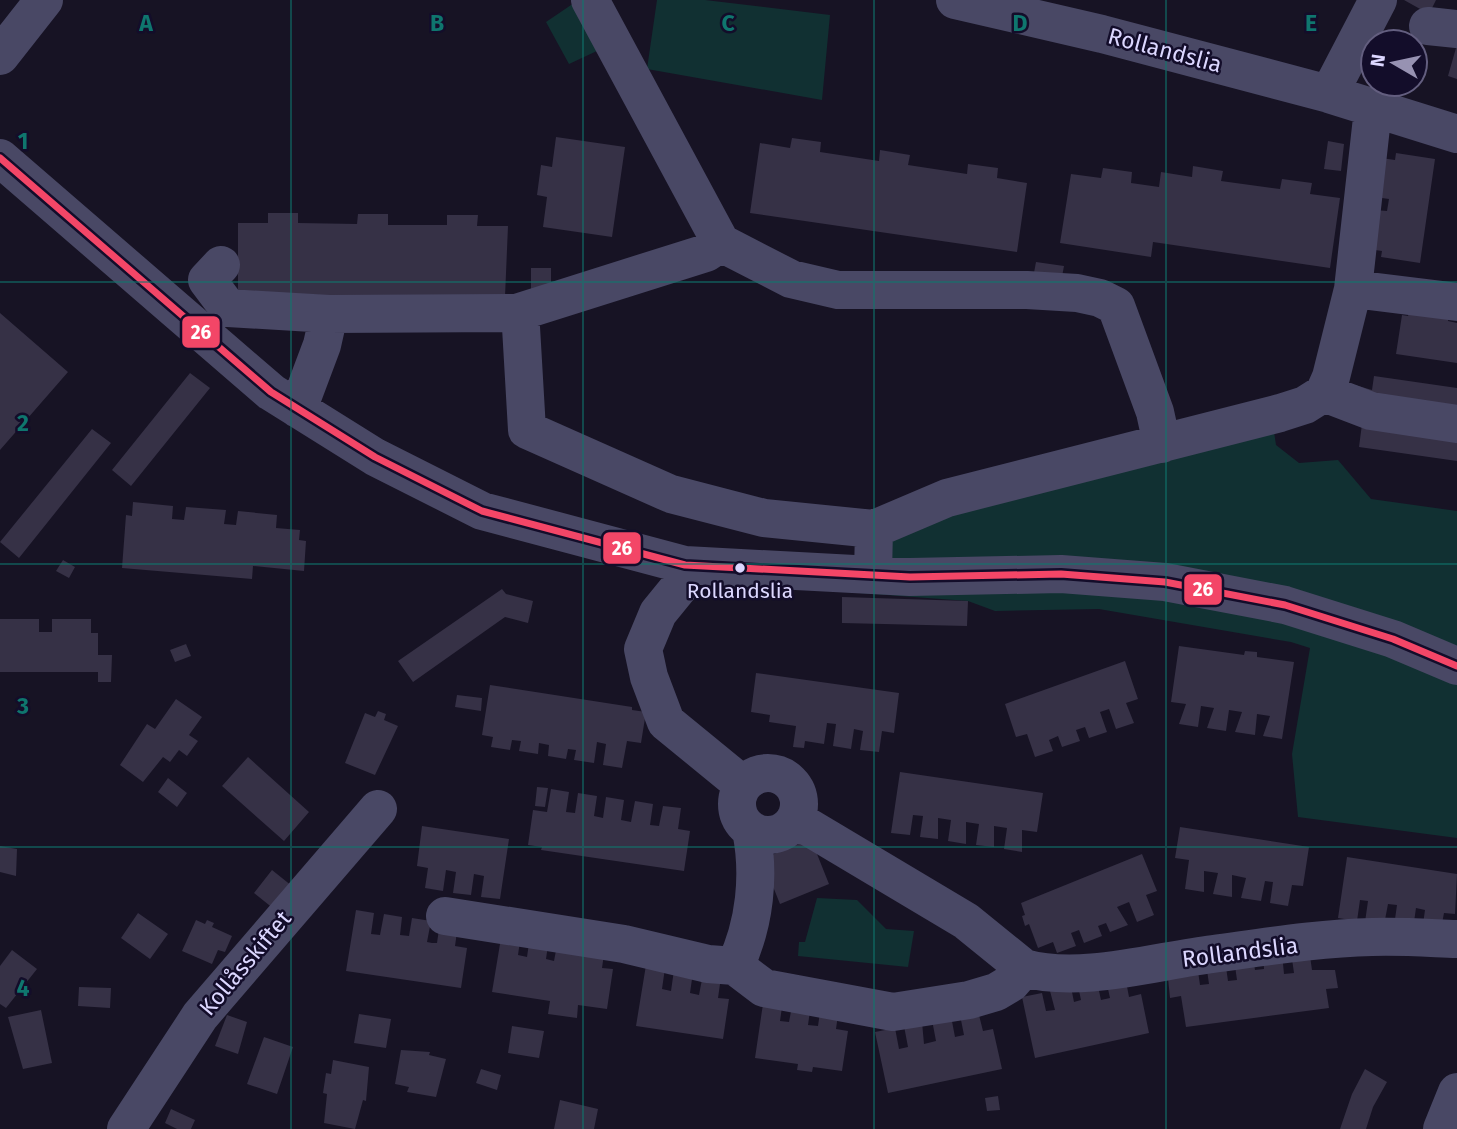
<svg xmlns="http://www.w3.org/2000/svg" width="1457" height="1129" viewBox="0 0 1457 1129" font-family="'Fira Sans',sans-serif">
  <rect width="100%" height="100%" fill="#171324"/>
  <path fill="#113032" d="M657,0H705L830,15L822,100L647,69Z
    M574,3L599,50L569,64L546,22Z
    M1273,425L1276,445L1299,463L1338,460L1371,499L1457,511V838L1298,817L1292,754L1310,648L1291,642L1099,609L995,611L968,601L805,589L914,521Z
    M817,898L857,900L886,929L914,931L908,967L798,956L799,942H805Z"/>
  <path fill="#363146" d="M1404,0H1436L1429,14Z
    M1456,48H1457V79L1448,76Z
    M556,137L625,147L612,237L543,227L547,197L537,195L541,165L552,167Z
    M792,138L821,142L820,152L879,161L880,150L910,155L908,165L967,174L968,164L998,168L997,178L1027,183L1017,252L750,213L760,143L790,148Z
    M1328,141L1344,144L1341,171L1324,169Z
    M1396,153L1435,159L1420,263L1381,257L1382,251L1368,249L1374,210L1387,211L1389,199L1375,197L1381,158L1395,160Z
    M1193,166L1223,171L1221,181L1280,189L1282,179L1312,183L1310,194L1340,198L1330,268L1153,242L1151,257L1060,243L1071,174L1101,178L1103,168L1132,172L1131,183L1159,187L1161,172L1192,177Z
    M268,213H298V223L357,224L358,214H388V225H447V215H478L477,226H508L505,297L238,294V223H268Z
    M1036,262L1064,266L1061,282L1033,278Z
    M531,268H551V292H531Z
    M1411,302L1450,308L1448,321L1457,323V363L1396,354L1402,315L1408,316Z
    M0,313L68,372L0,450Z
    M190,373L210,388L131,486L112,470Z
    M1374,376L1457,388V412L1353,397L1355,385L1372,390Z
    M1362,424L1457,437V461L1359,447Z
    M92,429L111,443L19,558L0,542Z
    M133,502L173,506L172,519L184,520L186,507L226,510L224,524L236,525L238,511L277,515L276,528L300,530L299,540L306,541L304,571L253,566L252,579L122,568L126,515L132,516Z
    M63,560L75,567L69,578L56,571Z
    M502,589L506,594L533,601L528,623L505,617L413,682L398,661Z
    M842,597L968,601L967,626L842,623Z
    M0,619H39V632H52V619H91V633H98V655H112L111,682H98V672H0Z
    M186,644L191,656L175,662L170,650Z
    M1179,646L1244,655L1245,651L1257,652V657L1294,662L1282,739L1263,736L1270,716L1257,714L1255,735L1235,732L1242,712L1229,710L1226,731L1207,728L1214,708L1201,706L1198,727L1179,724L1186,704L1171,702Z
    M1125,661L1138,699L1126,703L1134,723L1116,729L1109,709L1100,712L1107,732L1089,738L1085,727L1076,730L1080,741L1062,747L1058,736L1049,740L1053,751L1035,757L1027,734L1016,737L1005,704Z
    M756,673L899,693L894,733L882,731L879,752L860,750L863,731L854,729L851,749L833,746L836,724L827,723L824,744L805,741L804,748L793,747L796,726L769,722L770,715L751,712Z
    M490,685L632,707V710L646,712L641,743L627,741L622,768L603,765L606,744L597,742L594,763L574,760L576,750L568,749L566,759L548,756L549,745L539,743L538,754L519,751L521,741L512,740L510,750L491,747L493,737L482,735Z
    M457,695L482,698L481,711L455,707Z
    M176,699L202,717L189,735L198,741L187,756L179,750L170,762L163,757L143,782L120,765L147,724L155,729Z
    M378,711L386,714L384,720L398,726L375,775L345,763L365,713L375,717Z
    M248,757L309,812L284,841L222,786Z
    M900,772L1043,793L1037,832L1022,830V852L1004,849L1007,828L994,826V847L976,845L979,824L966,822V844L948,841L951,820L938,818V839L920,837L923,816L913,815L910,835L891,833Z
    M168,778L187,793L177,807L158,792Z
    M537,787L548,788L545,807L535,806Z
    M551,789L569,792L566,812L575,813L578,793L597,796L594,816L603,818L606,797L624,800L621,820L631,822L635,801L653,804L650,825L659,826L663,806L681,808L678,829L690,831L684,871L541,850L542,847L528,845L533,810L547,812Z
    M422,826L509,839L500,899L481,897L484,876L474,874L471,895L453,893L456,872L446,870L443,891L425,888L428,868L417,866Z
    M1180,827L1309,847L1303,886L1292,885L1288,906L1270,903L1273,882L1265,881L1261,901L1241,898L1246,878L1232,875V897L1213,894L1218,873L1204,871V892L1185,889L1189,860L1175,858Z
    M811,839L829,884L780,904L762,859Z
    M0,846L17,849L16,876L0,872Z
    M1142,854L1157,891L1146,895L1154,915L1137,922L1129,902L1117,907L1128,925L1110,932L1106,923L1098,926L1102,936L1084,943L1079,930L1071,933L1076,946L1057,953L1053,942L1038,948L1029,924L1025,926L1022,916L1025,915L1021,903Z
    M1347,857L1457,874L1455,914L1444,913L1440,934L1422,931L1425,910L1416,908L1413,929L1394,926L1397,905L1388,904L1384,925L1365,922L1368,901L1360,900L1357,921L1338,918Z
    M272,870L297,890L279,913L254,893Z
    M356,910L374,913L371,934L380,935L384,914L402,917L400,935L409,936L412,918L431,921L427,942L432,943H437L440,922L458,925L455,946L467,948L461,988L346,971Z
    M138,913L168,934L150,959L121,938Z
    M196,920L205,924L207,920L214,923L212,927L232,936L225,952L218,950L212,964L182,951Z
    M502,932L521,934L518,955L527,957L530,936L549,938L546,959L554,961L558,940L605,947L602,968L613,969L607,1009L578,1005L577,1018L548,1014L550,1001L492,992Z
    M1309,949L1312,970H1335L1338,988L1326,989L1329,1008L1186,1027L1181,996L1170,998L1168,978L1197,964L1200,985L1209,984L1206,963L1225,960L1228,981L1237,980L1234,959L1253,957L1255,970L1264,969L1263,955L1282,953L1284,974L1294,973L1291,952Z
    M12,950L37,969L6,1008L0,1004V966Z
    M646,965L665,968L662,989L671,991L674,970L693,972L690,993L699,995L703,974L721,977L718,998L729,999L723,1039L636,1026Z
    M1125,976L1129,997L1141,994L1149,1033L1035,1058L1022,997L1042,993L1046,1011L1055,1010L1050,991L1071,987L1074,1002L1081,1000L1078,986L1097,982L1101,1000L1110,998L1106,980Z
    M79,987L111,988L110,1008L78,1006Z
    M764,997L783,1000L780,1021L789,1022L793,1001L811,1004L808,1025L818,1026L821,1005L839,1008L836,1029L848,1031L842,1071L813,1067L812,1072L797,1070L798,1064L755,1058Z
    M41,1010L52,1063L23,1069L8,1017Z
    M978,1011L983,1031L993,1029L1002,1069L888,1093L875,1032L895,1028L899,1049L908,1047L904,1026L922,1022L924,1044L936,1041L932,1020L951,1016L955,1037L964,1035L960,1015Z
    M359,1014L391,1019L386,1048L354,1043Z
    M227,1015L247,1022L238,1054L215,1046Z
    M512,1026L544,1031L539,1058L508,1053Z
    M264,1037L293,1047L277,1094L247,1084Z
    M401,1050L430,1052L429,1055L446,1059L436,1097L407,1092L409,1087L395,1084Z
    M333,1060L369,1067L366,1101L363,1100L355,1129L324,1123L327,1094L323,1093L326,1073L331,1074Z
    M481,1069L501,1075L497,1090L476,1083Z
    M1365,1069L1387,1082L1373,1107L1366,1129H1340L1352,1094Z
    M998,1096L1000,1110L987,1111L985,1098Z
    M560,1100L598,1109L594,1129H554Z
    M171,1109L195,1120L191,1129H177L165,1123Z"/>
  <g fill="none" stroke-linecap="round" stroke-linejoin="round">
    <path stroke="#494865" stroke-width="38" d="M590,0L721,243L791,279L838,290H1027L1077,293L1100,298L1116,306L1155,412L1162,444
      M955,0L1102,34L1329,94L1457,134
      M1428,26L1457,29
      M0,56L44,0
      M1329,94L1378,0
      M0,158L271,392L375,457L482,511L685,565L910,577L1061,574L1165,582L1285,605L1393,639L1457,666
      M221,265L207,280L228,308L329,314L516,313L706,253L721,243
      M1353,289L1457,302
      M516,313L521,327L527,430L671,494L764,518L874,529
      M1324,393L1371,411L1457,424
      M298,409L322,345L329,314
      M685,565L680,586L658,613L643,649L649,677L666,722L743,785
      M873,574L874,529L947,498L1280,413L1305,405L1324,393L1331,377L1353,289L1373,109
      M737 804a31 31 0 1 1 62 0a31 31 0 1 1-62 0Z
      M795,819L966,921L1024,968C1080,984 1156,961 1213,954C1265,947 1320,938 1372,937C1400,936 1429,938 1457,939
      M445,916L624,944L708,964L735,966L764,988L893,1012L969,1000L996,992L1011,983L1024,968
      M735,966C755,924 760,875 751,830
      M126,1129L200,1016L378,809
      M1442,1129L1457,1092"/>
    <defs>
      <path id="bus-1" d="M0,158L271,392L375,457L482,511L685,565L910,577L1061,574L1165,582L1285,605L1393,639L1457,666"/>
    </defs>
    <use href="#bus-1" stroke="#130d2a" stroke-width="12"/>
    <use href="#bus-1" stroke="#f34667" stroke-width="7"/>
  </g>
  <path fill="none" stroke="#0f766e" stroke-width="2" stroke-opacity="0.55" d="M291,0V1129M583,0V1129M874,0V1129M1166,0V1129M0,282H1457M0,564H1457M0,847H1457"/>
  <circle fill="#dcd7ff" stroke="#130d2a" stroke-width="2.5" cx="740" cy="568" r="6"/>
  <g text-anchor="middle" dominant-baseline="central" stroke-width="5" stroke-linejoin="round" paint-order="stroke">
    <g font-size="21" fill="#dcd7ff" stroke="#130d2a">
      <text x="740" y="591">Rollandslia</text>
    </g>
    <g font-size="23" fill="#dcd7ff" stroke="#130d2a">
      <text transform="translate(1165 50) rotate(15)">Rollandslia</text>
      <text transform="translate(1240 952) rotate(-7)">Rollandslia</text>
      <text transform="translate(245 963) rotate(-50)">Kollåsskiftet</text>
    </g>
  </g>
  <g font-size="23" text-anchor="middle" font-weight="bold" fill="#0f766e" stroke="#130d2a" stroke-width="5" stroke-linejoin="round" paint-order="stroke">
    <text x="146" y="31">A</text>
    <text x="437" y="31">B</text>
    <text x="728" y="31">C</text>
    <text x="1020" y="31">D</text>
    <text x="1311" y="31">E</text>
    <text x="23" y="149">1</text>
    <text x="23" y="431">2</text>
    <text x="23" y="714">3</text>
    <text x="23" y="996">4</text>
  </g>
  <g stroke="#130d2a" stroke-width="2.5">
    <rect x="181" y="315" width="40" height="34" rx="7" fill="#f34667"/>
    <rect x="602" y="531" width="40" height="34" rx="7" fill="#f34667"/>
    <rect x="1183" y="573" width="40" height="33" rx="7" fill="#f34667"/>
  </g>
  <g font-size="19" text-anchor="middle" font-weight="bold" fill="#fff">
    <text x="201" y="339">26</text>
    <text x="622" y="555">26</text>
    <text x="1203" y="596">26</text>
  </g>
  <g transform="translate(1394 63) rotate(279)"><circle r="33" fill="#130d2a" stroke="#635e7f" stroke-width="2"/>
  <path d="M0-5L12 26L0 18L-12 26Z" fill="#9792b2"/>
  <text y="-10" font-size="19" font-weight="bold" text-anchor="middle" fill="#dcd7ff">N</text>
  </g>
</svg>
